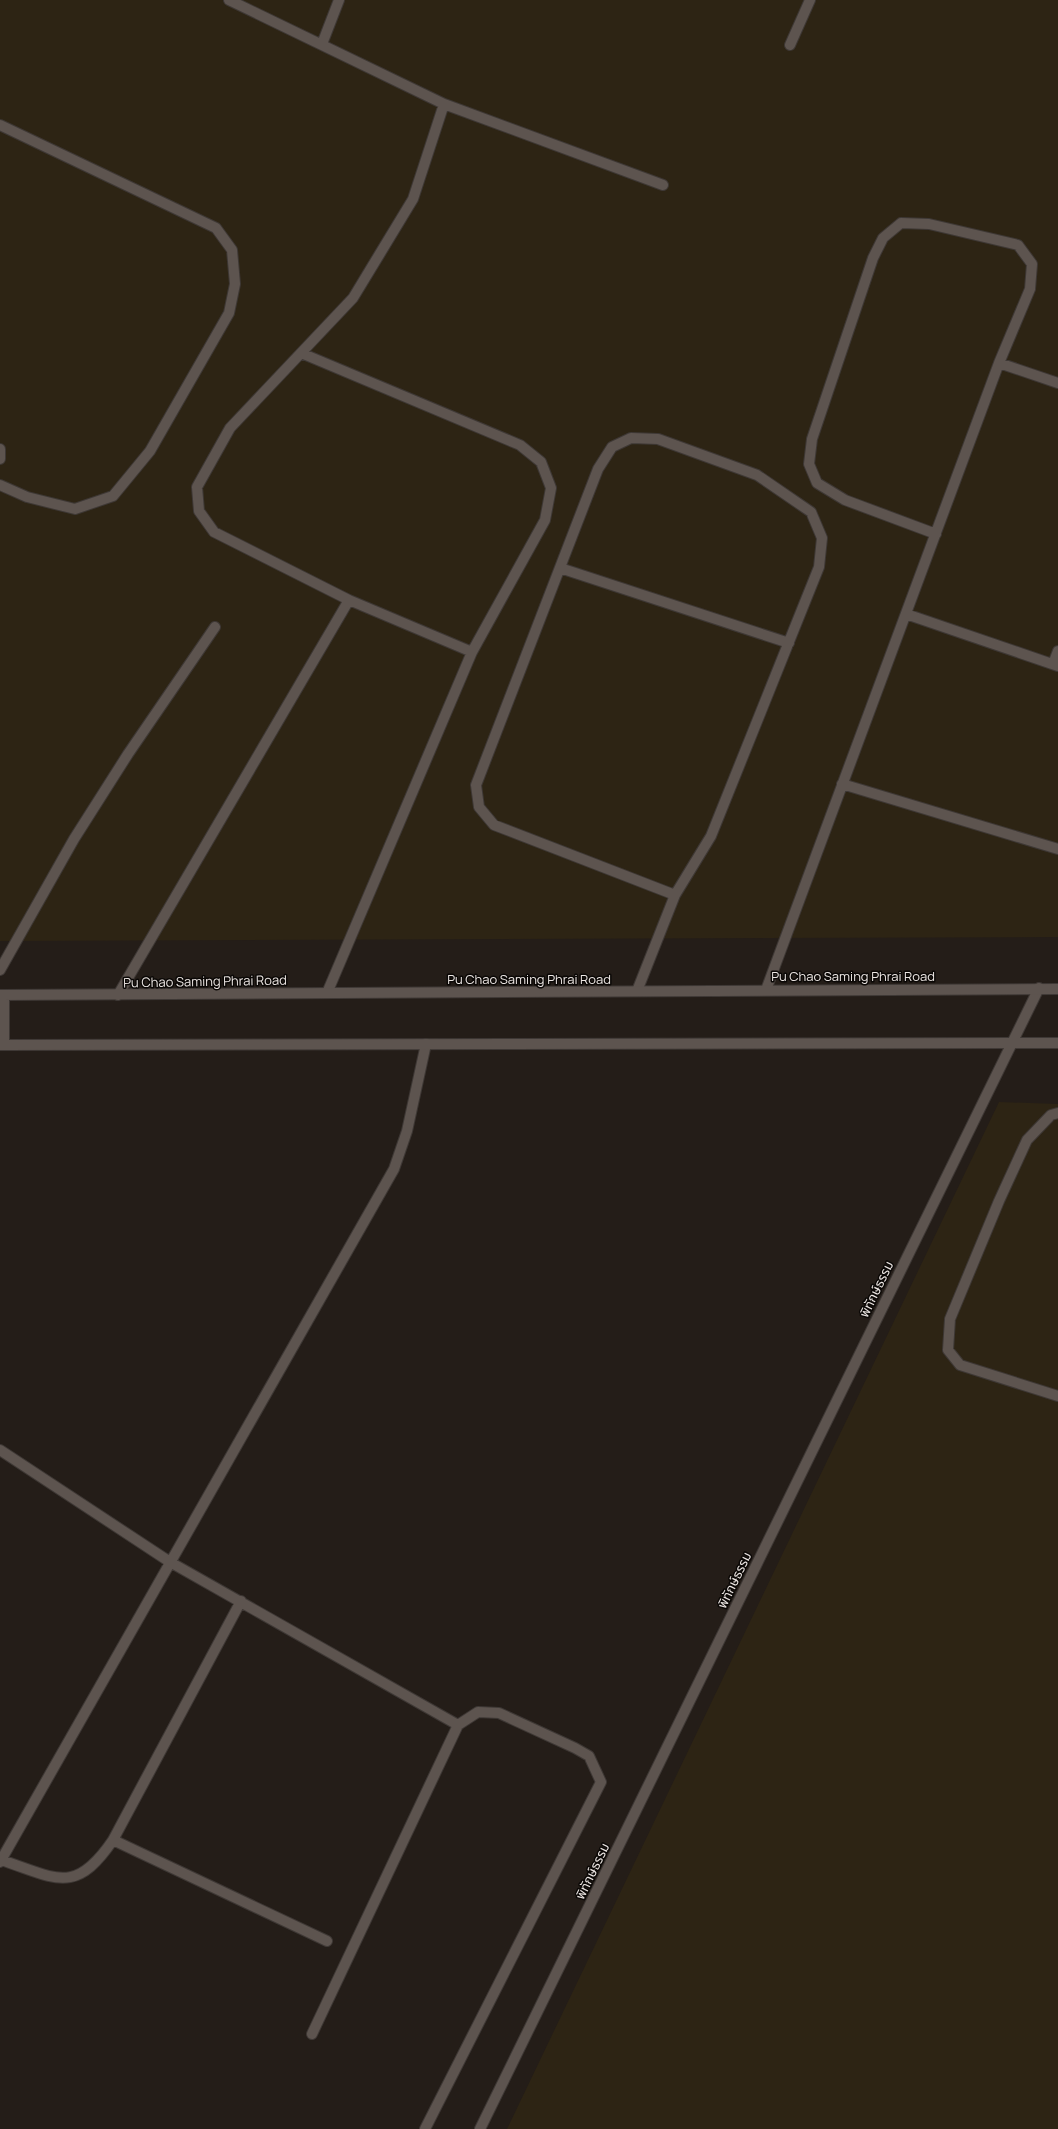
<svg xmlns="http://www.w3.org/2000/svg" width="1058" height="2129" viewBox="0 0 1058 2129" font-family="Manrope,'Noto Sans Thai',sans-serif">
  <rect width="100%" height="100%" fill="#241d18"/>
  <path fill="#2d2414" d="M0,0H1058V937L0,941Z
    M999,1102L1058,1104V2129H507Z"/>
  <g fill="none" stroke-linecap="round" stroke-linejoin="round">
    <defs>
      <path id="lane" d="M229,0L444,104L413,199L353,298L230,428L197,487L199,511L214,532L349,600
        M322,44L339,0
        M790,45L810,0
        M444,104L663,185
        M0,125L216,228L232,250L235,284L229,313L150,451L113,496L75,509L27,497L0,485
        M301,353L520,445L541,462L551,488L545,520L472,652
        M999,363L1058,383
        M0,449V459
        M560,568L789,643
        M906,614L1058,666
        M1053,664L1058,651
        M842,784L1058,849
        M0,970L74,839L128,754L215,627
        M766,990L999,363L1030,289L1032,264L1018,245L929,224L901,223L883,238L873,258L812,439L809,464L817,483L845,500L936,534
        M637,991L675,895L494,825L479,807L476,785L598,469L612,447L631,438L658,439L757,475L811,512L822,538L819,567L711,836L675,895
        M118,995L349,600L472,652L327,993
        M1058,1113L1051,1115L1027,1140L999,1201L950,1319L948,1350L960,1365L1058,1396
        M0,1450L170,1562L458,1725
        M113,1840L327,1941
        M1,1860C56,1878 75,1896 113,1840L241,1601
        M0,1862L394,1169L407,1131L426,1044
        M312,2034L458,1725L478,1712L499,1713L575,1748L589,1756L601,1782L425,2129"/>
      <path id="street" d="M480,2129L1039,988"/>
      <path id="secondary" d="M0,995L1058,989
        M4,995V1045
        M0,1045L1058,1043"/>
    </defs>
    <use href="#lane" stroke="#3e3835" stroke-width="12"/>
    <use href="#street" stroke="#3e3835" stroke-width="12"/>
    <use href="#secondary" stroke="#3e3835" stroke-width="12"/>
    <use href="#lane" stroke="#5d544f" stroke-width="10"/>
    <use href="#street" stroke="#5d544f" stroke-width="10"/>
    <use href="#secondary" stroke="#5d544f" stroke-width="10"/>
  </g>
  <g text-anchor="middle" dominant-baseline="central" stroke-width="3" stroke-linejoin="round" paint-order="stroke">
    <g font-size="13" fill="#ede7e4" stroke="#0b0806">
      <text x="853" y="976">Pu Chao Saming Phrai Road</text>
      <text x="529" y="979">Pu Chao Saming Phrai Road</text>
      <text transform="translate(205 981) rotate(-1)">Pu Chao Saming Phrai Road</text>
      <text transform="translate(876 1289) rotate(-64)">พิทักษ์ธรรม</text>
      <text transform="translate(734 1580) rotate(-64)">พิทักษ์ธรรม</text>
      <text transform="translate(592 1871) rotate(-64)">พิทักษ์ธรรม</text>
    </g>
  </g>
</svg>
